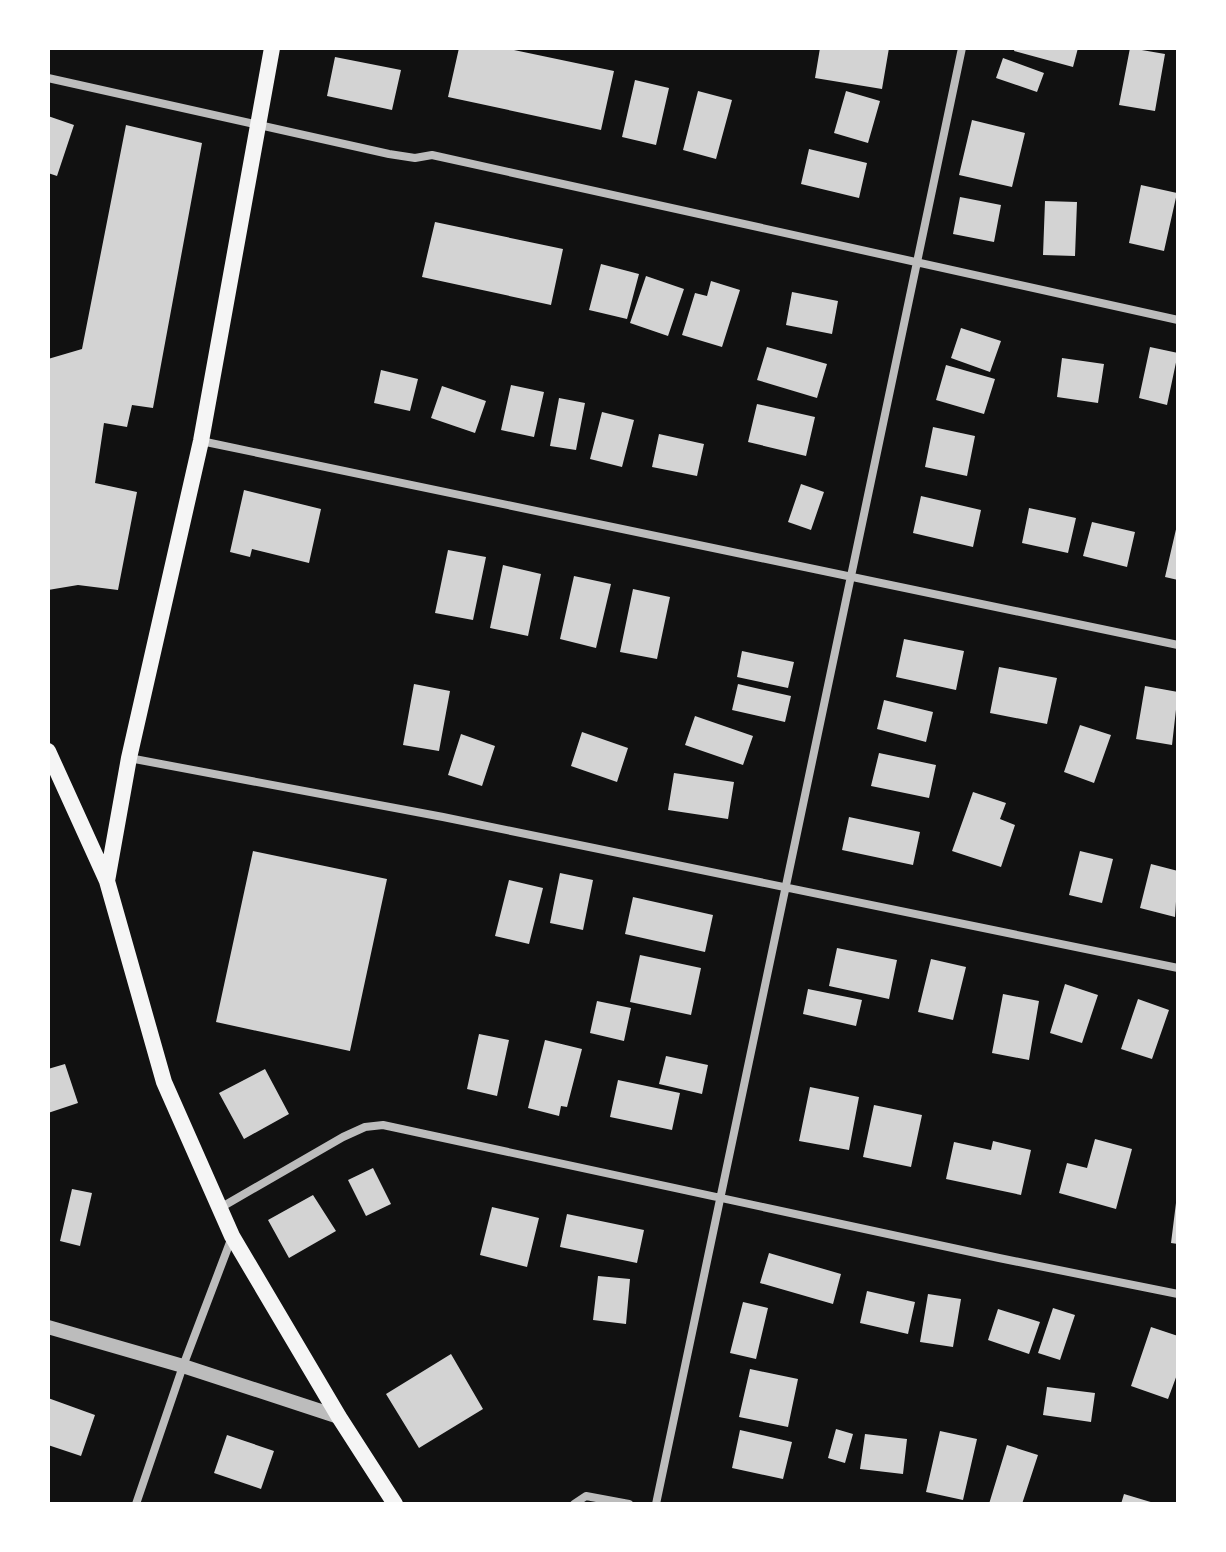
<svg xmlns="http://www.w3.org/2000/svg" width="1226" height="1552" viewBox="0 0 1226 1552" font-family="'Libre Baskerville',serif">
  <rect width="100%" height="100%" fill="#111"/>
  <path fill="#d3d3d3" d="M459,48H505L614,71L601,130L448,97Z
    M820,48H889L882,89L815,78Z
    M1015,48H1078L1073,67L1014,51Z
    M1130,48L1165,54L1155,111L1119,105Z
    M335,57L401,70L392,110L327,96Z
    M1003,58L1044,73L1037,92L996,78Z
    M635,80L669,88L656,145L622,137Z
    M698,91L732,100L716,159L683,150Z
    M846,91L880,101L868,143L834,133Z
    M48,116L74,125L57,176L48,173Z
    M972,120L1025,133L1012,187L959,175Z
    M126,125L202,143L153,408L132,405L127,427L104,423L95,483L137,492L118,590L78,585L48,590V359L82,349Z
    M809,149L867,163L859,198L801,184Z
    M1141,185L1177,193L1164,251L1129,243Z
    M960,197L1001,205L994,242L953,234Z
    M1045,201L1077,202L1075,256L1043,255Z
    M435,222L563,249L551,305L422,277Z
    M601,264L639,274L627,319L589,310Z
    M646,276L684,289L668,336L630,323Z
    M711,281L740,290L722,347L682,335L695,293L707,296Z
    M792,292L838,301L832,334L786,325Z
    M961,328L1001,341L990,372L951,358Z
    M767,347L827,364L817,398L757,380Z
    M1150,347L1178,353L1167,405L1139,398Z
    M1062,358L1104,364L1098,403L1057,397Z
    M946,365L995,379L984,414L936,400Z
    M381,370L418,379L410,411L374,403Z
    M511,385L544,392L534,437L501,430Z
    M442,386L486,401L475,433L431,418Z
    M559,398L585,403L576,450L550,446Z
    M757,404L815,417L806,456L748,442Z
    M602,412L634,420L622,467L590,459Z
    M933,427L975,436L967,476L925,467Z
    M659,434L704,444L697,476L652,467Z
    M801,484L824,492L811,530L788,522Z
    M244,490L321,509L309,563L252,549L250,557L230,552Z
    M921,496L981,510L973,547L913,533Z
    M1029,508L1076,518L1068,553L1022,543Z
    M1092,522L1135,532L1127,567L1083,556Z
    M1177,525H1178V580L1165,577Z
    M448,550L486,557L473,620L435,613Z
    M503,565L541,574L528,636L490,628Z
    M574,576L611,584L596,648L560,639Z
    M633,589L670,597L657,659L620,652Z
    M904,639L964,651L956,690L896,677Z
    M742,651L794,662L788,688L737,677Z
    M999,667L1057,678L1047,724L990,713Z
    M414,684L450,691L439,751L403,745Z
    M738,684L791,696L785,722L732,710Z
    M1145,686L1178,692L1172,745L1136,739Z
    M884,700L933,712L926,742L877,729Z
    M695,716L753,736L743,765L685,745Z
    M1080,725L1111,735L1094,783L1064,772Z
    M582,732L628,748L617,782L571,766Z
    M461,734L495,746L482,786L448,775Z
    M879,753L936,765L929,798L871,786Z
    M674,773L734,782L728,819L668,810Z
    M973,792L1006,803L1000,819L1015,825L1001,867L952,851Z
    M849,817L920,832L913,865L842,850Z
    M253,851L387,879L350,1051L216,1022Z
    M1080,851L1113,859L1102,903L1069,895Z
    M1151,864L1178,871L1175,917L1140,908Z
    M560,873L593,880L583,930L550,923Z
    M509,880L543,888L529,944L495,936Z
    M633,897L713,915L705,952L625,934Z
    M837,948L897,960L889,999L829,986Z
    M640,955L701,968L691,1015L630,1002Z
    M931,959L966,967L953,1020L918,1012Z
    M1065,984L1098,995L1082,1043L1050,1033Z
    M808,989L862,1000L856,1026L803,1014Z
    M1003,994L1039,1001L1029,1060L992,1053Z
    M1138,999L1169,1010L1152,1059L1121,1049Z
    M597,1001L631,1008L624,1041L590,1033Z
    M479,1034L509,1040L497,1096L467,1089Z
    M545,1040L582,1049L567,1107L561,1106L559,1116L528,1108Z
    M666,1056L708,1065L702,1094L659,1084Z
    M65,1064L78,1103L48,1113V1069Z
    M265,1069L289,1114L244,1139L219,1093Z
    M618,1080L680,1093L672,1130L610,1117Z
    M810,1087L859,1097L849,1150L799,1141Z
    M874,1105L922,1115L911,1167L863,1157Z
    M1095,1139L1132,1149L1116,1209L1059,1193L1067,1163L1087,1168Z
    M993,1141L1031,1150L1021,1195L946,1179L954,1142L991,1150Z
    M373,1168L391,1204L366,1216L348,1180Z
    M72,1189L92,1193L80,1246L60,1241Z
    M313,1195L336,1231L289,1258L268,1220Z
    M1176,1203H1178V1244L1171,1243Z
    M492,1207L539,1218L527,1267L480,1255Z
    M567,1214L644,1230L637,1263L560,1247Z
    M769,1253L841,1274L833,1304L760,1283Z
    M598,1276L630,1279L626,1324L593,1320Z
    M867,1291L915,1302L908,1334L860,1323Z
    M928,1294L961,1299L953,1347L920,1342Z
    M743,1302L768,1308L756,1359L730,1353Z
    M1053,1308L1075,1315L1060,1360L1038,1353Z
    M998,1309L1040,1322L1029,1354L988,1340Z
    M1151,1327L1178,1336V1372L1168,1399L1131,1386Z
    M451,1354L483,1409L419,1448L386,1394Z
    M750,1369L798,1379L788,1427L739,1417Z
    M1047,1387L1095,1393L1091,1422L1043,1415Z
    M48,1398L95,1415L81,1456L48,1445Z
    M836,1429L853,1434L845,1463L828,1458Z
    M740,1430L792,1442L783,1479L732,1468Z
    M940,1431L977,1439L963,1500L926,1492Z
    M865,1434L907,1439L903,1474L860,1469Z
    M227,1435L274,1451L261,1489L214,1473Z
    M1007,1445L1038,1455L1022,1504H989Z
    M1124,1494L1154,1503V1504H1121Z"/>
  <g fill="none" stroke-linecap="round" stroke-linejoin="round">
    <path stroke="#bcbcbc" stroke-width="8" d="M48,78L389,154L415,158L432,155L1178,320
      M201,441L1178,645
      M129,758L443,817L1178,968
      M220,1208L343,1137L365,1127L383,1125L999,1258L1178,1294
      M136,1504L183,1366L232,1237
      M574,1504L586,1496L629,1504
      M656,1504L962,48"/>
    <path stroke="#bcbcbc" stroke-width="14" d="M48,1327L183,1366L339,1417"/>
    <path stroke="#f5f5f5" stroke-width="16" d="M48,751L107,881L164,1082L232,1236L339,1417L395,1504
      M107,881L129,758L201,441L272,48"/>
  </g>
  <rect width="1226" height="1552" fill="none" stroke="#ffffff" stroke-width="100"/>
</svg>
